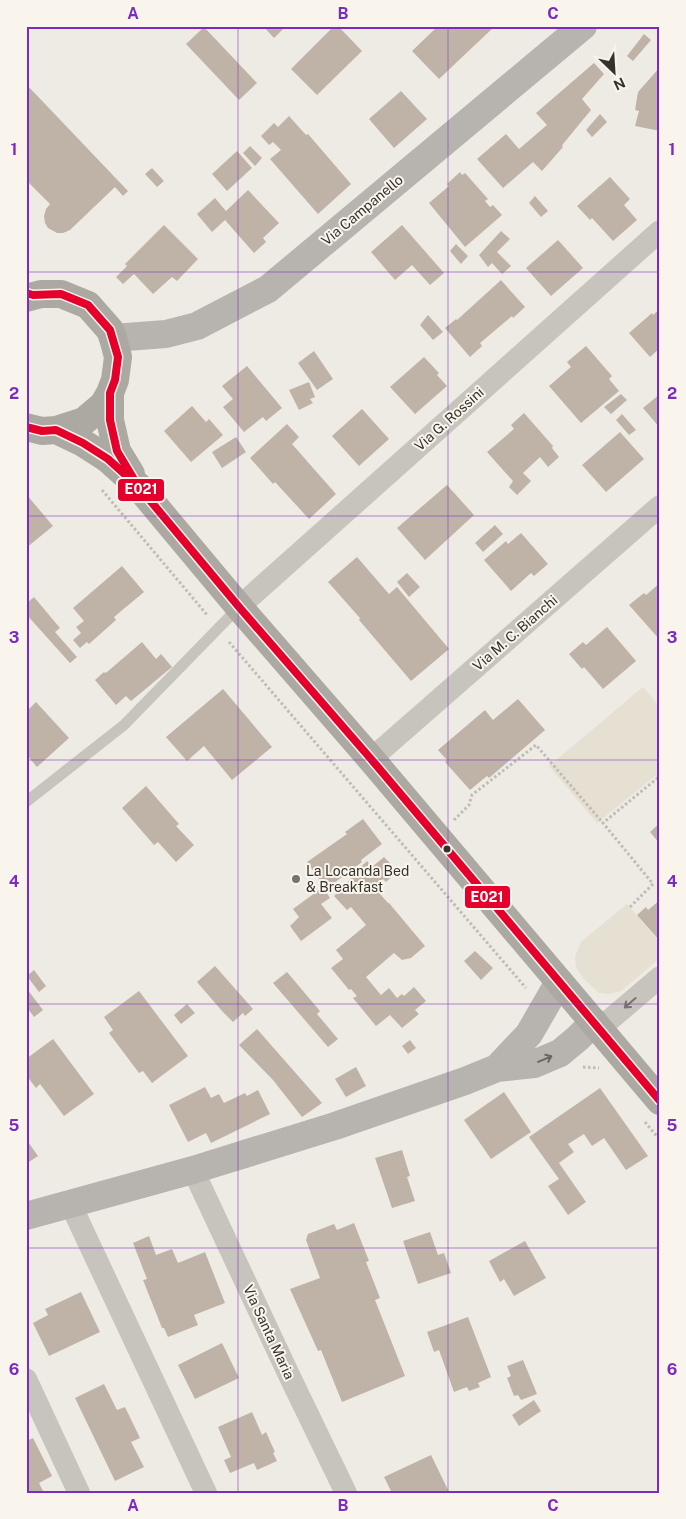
<svg xmlns="http://www.w3.org/2000/svg" width="686" height="1519" viewBox="0 0 686 1519" font-family="'Public Sans',sans-serif">
  <rect width="100%" height="100%" fill="#eeebe4"/>
  <path fill="#e6e0d3" d="M643,687L660,707V772L597,823L549,766Z
    M627,904L660,942V958L621,991L609,994L599,993L583,978L576,967L575,957L581,942Z"/>
  <path fill="#bfb3a8" d="M263,26H286L274,38Z
    M334,26H338L362,51L317,95L291,69Z
    M438,26H495L439,79L412,51Z
    M204,27L257,83L239,100L186,44Z
    M644,34L651,40L633,61L627,56Z
    M594,63L604,74L582,99L591,110L563,144L562,146L563,147L542,171L533,162L503,188L477,159L506,134L519,149L547,125L536,113Z
    M660,67V131L635,126L639,111L635,110L638,92Z
    M26,84L128,191L123,196L115,187L70,230L63,233H57L48,228L45,223L44,216L46,209L50,204L26,180Z
    M401,91L427,119L394,148L369,119Z
    M600,114L607,122L592,137L586,130Z
    M289,116L306,135L308,134L351,184L318,214L270,159L281,150L273,142L269,145L261,136L274,123L278,127Z
    M250,146L262,158L255,166L243,153Z
    M237,151L252,168L227,191L212,174Z
    M152,168L164,181L157,187L145,174Z
    M460,172L462,175L465,173L488,199L485,201L490,207L493,205L502,215L465,247L429,203L449,186L447,184Z
    M610,177L630,199L624,205L637,220L613,241L592,218L590,220L577,206Z
    M248,190L279,223L263,238L266,242L254,253L225,220L212,232L197,214L215,198L226,211Z
    M535,196L548,211L541,217L529,203Z
    M164,225L198,259L177,281L172,277L153,294L134,274L123,284L116,277L127,266L125,264Z
    M402,225L444,273L430,285L412,265L395,280L371,252Z
    M501,231L510,239L497,252L511,266L502,274L492,263L488,267L479,255Z
    M558,240L583,268L551,296L526,268Z
    M456,244L468,256L461,264L450,251Z
    M501,280L525,307L513,318L512,316L480,343L482,346L470,357L445,328L456,319L457,320Z
    M660,309V348L650,357L629,333L652,313L653,315Z
    M428,315L443,332L433,340L420,325Z
    M586,346L612,376L609,379L619,391L581,423L549,386L571,367L567,362Z
    M314,351L333,379L317,390L298,363Z
    M424,357L439,373L437,375L447,386L415,414L390,387Z
    M247,366L282,408L266,421L263,417L244,432L223,407L233,399L222,386Z
    M309,382L315,397L310,399L313,403L299,410L289,390Z
    M621,394L627,400L611,414L604,407Z
    M660,394V428L643,408Z
    M192,406L206,422L209,419L223,435L191,462L164,431Z
    M362,409L389,439L359,466L332,436Z
    M524,413L553,446L552,448L559,457L548,467L540,457L523,473L531,481L517,495L509,487L513,481L487,452L514,429L511,425Z
    M622,414L636,430L629,435L616,420Z
    M287,424L299,437L292,444L336,494L309,519L275,482L273,484L250,458Z
    M620,432L644,459L606,492L582,465Z
    M236,437L246,452L222,468L212,452Z
    M447,485L474,515L425,560L397,528Z
    M26,494L53,526L26,548Z
    M495,525L503,534L483,552L475,543Z
    M521,533L548,564L534,576L531,573L511,591L484,560L506,541L508,544Z
    M357,557L389,594L397,587L449,649L411,681L359,620L360,618L328,582Z
    M122,566L144,592L114,617L116,620L89,644L87,642L80,648L73,640L81,633L76,627L84,621L73,608Z
    M407,573L420,587L409,597L397,582Z
    M660,583V640L629,605L644,593L646,595Z
    M34,597L60,628L55,632L77,657L70,663L26,614V604Z
    M607,627L636,661L603,689L584,667L582,669L569,654L583,642L586,645Z
    M142,642L156,659L161,654L172,667L131,701L126,696L116,705L95,680L104,672L105,673L107,672Z
    M223,689L272,747L232,780L204,746L187,761L166,737Z
    M518,699L545,730L489,778L487,776L470,790L445,762L447,760L438,750L485,710L493,720Z
    M36,702L69,738L37,767L26,754V712Z
    M146,786L179,824L176,826L194,845L176,862L158,842L154,845L122,808Z
    M363,819L382,844L361,860L362,862L326,889L307,862L347,834L345,832Z
    M660,823V844L650,832Z
    M384,857L398,871L386,882L383,879L374,887L388,903H389L425,946L411,958L402,960L394,953L366,977L381,995L389,988L397,998L402,994L404,996L414,987L426,1001L415,1010L419,1014L402,1028L390,1015L376,1026L353,998L357,996L351,989L349,990L331,968L343,959L336,950L366,925L351,907L347,910L334,896L345,885L356,873L355,872L365,863L367,861L372,867Z
    M323,887L330,898L321,904L332,918L301,941L290,926L299,917L293,909Z
    M660,900V941L637,915L646,907L648,910Z
    M475,951L493,968L481,980L464,961Z
    M215,966L253,1009L245,1016L243,1013L233,1022L222,1011L197,982Z
    M34,970L46,986L39,992L27,976Z
    M287,972L320,1011L317,1014L338,1039L328,1047L273,983Z
    M27,989L43,1010L34,1017L26,1006V990Z
    M139,991L188,1056L152,1083L143,1071L139,1073L109,1033L113,1030L104,1017Z
    M187,1004L195,1013L181,1024L174,1015Z
    M257,1029L322,1103L302,1117L273,1080L239,1045Z
    M53,1039L94,1094L64,1116L40,1084L36,1088L26,1075V1059Z
    M410,1040L416,1048L408,1054L402,1046Z
    M356,1067L366,1086L346,1097L335,1079Z
    M205,1087L211,1098L219,1094L224,1103L245,1093L247,1096L258,1090L270,1114L211,1143L206,1133L188,1142L169,1105Z
    M600,1088L648,1156L626,1170L604,1138L592,1146L584,1134L568,1144L574,1152L559,1163L586,1202L568,1215L548,1186L559,1179L529,1137Z
    M504,1092L531,1132L491,1159L464,1120Z
    M26,1139L38,1156L26,1164Z
    M402,1150L410,1176L407,1177L415,1201L392,1208L375,1158Z
    M354,1223L369,1261L366,1262L380,1298L375,1300L405,1376L342,1402L321,1350L318,1351L290,1289L320,1278L306,1240L308,1234L334,1224L337,1230Z
    M430,1232L438,1255L444,1253L451,1273L418,1284L403,1241Z
    M149,1236L156,1255L172,1249L178,1263L205,1252L225,1303L194,1315L198,1325L168,1337L164,1328H162L143,1280L147,1279L133,1243Z
    M525,1241L546,1278L514,1296L504,1279L500,1282L489,1261Z
    M81,1292L100,1332L49,1356L33,1323L48,1315L45,1309Z
    M468,1317L491,1377L478,1383L480,1387L469,1391L467,1387L454,1392L439,1350L434,1352L427,1332Z
    M222,1343L239,1378L195,1399L178,1365Z
    M523,1360L537,1394L521,1400L518,1395L514,1396L507,1378L511,1376L507,1366Z
    M104,1384L117,1410L125,1407L140,1438L131,1442L144,1467L115,1481L75,1398Z
    M534,1400L541,1411L519,1426L512,1415Z
    M252,1412L262,1435L266,1432L275,1452L273,1453L277,1461L257,1470L254,1463L230,1473L224,1460L231,1457L218,1427Z
    M33,1438L52,1476L39,1483L44,1493H26V1441Z
    M431,1455L449,1492L392,1493L384,1477Z"/>
  <g fill="none" stroke-linecap="round" stroke-linejoin="round">
    <path stroke="#bfbcb6" stroke-width="3" stroke-dasharray="2.5 2.5" stroke-linecap="butt" d="M102,490L208,616
      M229,642L526,988
      M454,820L469,805L472,795L536,745L603,823
      M630,907L653,884L603,823L660,776
      M583,1067L599,1068
      M645,1122L660,1140"/>
    <path stroke="#c7c3bd" stroke-width="11" d="M26,802L124,725L239,607"/>
    <path stroke="#c7c3bd" stroke-width="22" d="M239,607L660,231
      M371,759L660,506
      M599,1029L660,977
      M193,1170L289,1375L346,1493
      M70,1203L206,1493
      M26,1379L79,1493"/>
    <path stroke="#b7b3ae" stroke-width="28" d="M113,338L166,334L197,326L268,289L583,26
      M497,1068L529,1034L559,982
      M26,1216L193,1170L335,1126L465,1081L497,1068L534,1064L560,1053L578,1038L594,1022"/>
    <path stroke="#aca8a2" stroke-width="28" d="M26,298L41,294H61L88,305L110,330L113,338L118,357L115,380L110,393L103,405L84,421L56,430L42,431L26,427
      M110,393V420L117,451L131,474
      M56,430L83,443L108,459L138,486L239,607L371,759L660,1101"/>
    <defs>
      <path id="bus-1" d="M26,293L33,295L61,294L88,305L110,330L118,357L115,380L110,393V420L117,451L138,486L239,607L371,759L660,1101
        M26,427L42,431L56,430L83,443L108,459L140,488"/>
    </defs>
    <use href="#bus-1" stroke="#f9f5ed" stroke-width="11"/>
    <use href="#bus-1" stroke="#e4002b" stroke-width="8"/>
  </g>
  <defs><path id="oneway-shaft" d="M-6 0H5M1.5-3L5.5 0L1.5 3" fill="none" stroke-width="1.6" stroke-linecap="round" stroke-linejoin="round" transform="scale(1.25)"/></defs>
  <use stroke="#78736d" href="#oneway-shaft" transform="translate(630 1003) rotate(139)"/>
  <use stroke="#6a655f" href="#oneway-shaft" transform="translate(545 1059) rotate(-23)"/>
  <path fill="none" stroke="#7b2cbf" stroke-width="1" stroke-opacity="0.55" d="M238,26V1493M448,26V1493M26,272H660M26,516H660M26,760H660M26,1004H660M26,1248H660"/>
  <circle fill="#37312b" stroke="#f9f5ed" stroke-width="2" cx="447" cy="849" r="4.5"/>
  <circle fill="#77726c" stroke="#f9f5ed" stroke-width="2" cx="296" cy="879" r="5"/>
  <g text-anchor="middle" dominant-baseline="central" stroke-width="4" stroke-linejoin="round" paint-order="stroke">
    <g font-size="14" fill="#37312b" stroke="#f9f5ed">
      <text transform="translate(362 210) rotate(-40)">Via Campanello</text>
      <text transform="translate(449 419) rotate(-42)">Via G. Rossini</text>
      <text transform="translate(515 633) rotate(-41)">Via M. C. Bianchi</text>
      <text transform="translate(269 1332) rotate(65)">Via Santa Maria</text>
    </g>
    <g font-size="14" fill="#37312b" stroke="#f9f5ed" text-anchor="start">
      <text x="306" y="871">La Locanda Bed<tspan x="306" dy="16">&amp; Breakfast</tspan></text>
    </g>
  </g>
  <g stroke="#f9f5ed" stroke-width="2">
    <rect x="117" y="478" width="48" height="24" rx="5" fill="#e4002b"/>
    <rect x="464" y="885" width="47" height="24" rx="5" fill="#e4002b"/>
  </g>
  <g font-size="14" text-anchor="middle" font-weight="bold" fill="#fff">
    <text x="141" y="494">E021</text>
    <text x="487" y="902">E021</text>
  </g>
  <rect width="686" height="1519" fill="none" stroke="#f9f5ed" stroke-width="55"/>
  <g transform="translate(614 72) rotate(155)" stroke="#f9f5ed" stroke-width="4" paint-order="stroke">
  <path d="M0-4L9 19L0 12L-9 19Z" fill="#37312b"/>
  <text y="-8" font-size="14" font-weight="bold" text-anchor="middle" fill="#37312b">N</text>
  </g>
  <rect x="28" y="28" width="630" height="1464" fill="none" stroke="#7b2cbf" stroke-width="2"/>
  <g font-size="16" text-anchor="middle" font-weight="bold" fill="#7b2cbf">
    <text x="133" y="19">A</text>
    <text x="343" y="19">B</text>
    <text x="553" y="19">C</text>
    <text x="14" y="155">1</text>
    <text x="672" y="155">1</text>
    <text x="14" y="399">2</text>
    <text x="672" y="399">2</text>
    <text x="14" y="643">3</text>
    <text x="672" y="643">3</text>
    <text x="14" y="887">4</text>
    <text x="672" y="887">4</text>
    <text x="14" y="1131">5</text>
    <text x="672" y="1131">5</text>
    <text x="14" y="1375">6</text>
    <text x="672" y="1375">6</text>
    <text x="133" y="1511">A</text>
    <text x="343" y="1511">B</text>
    <text x="553" y="1511">C</text>
  </g>
</svg>
